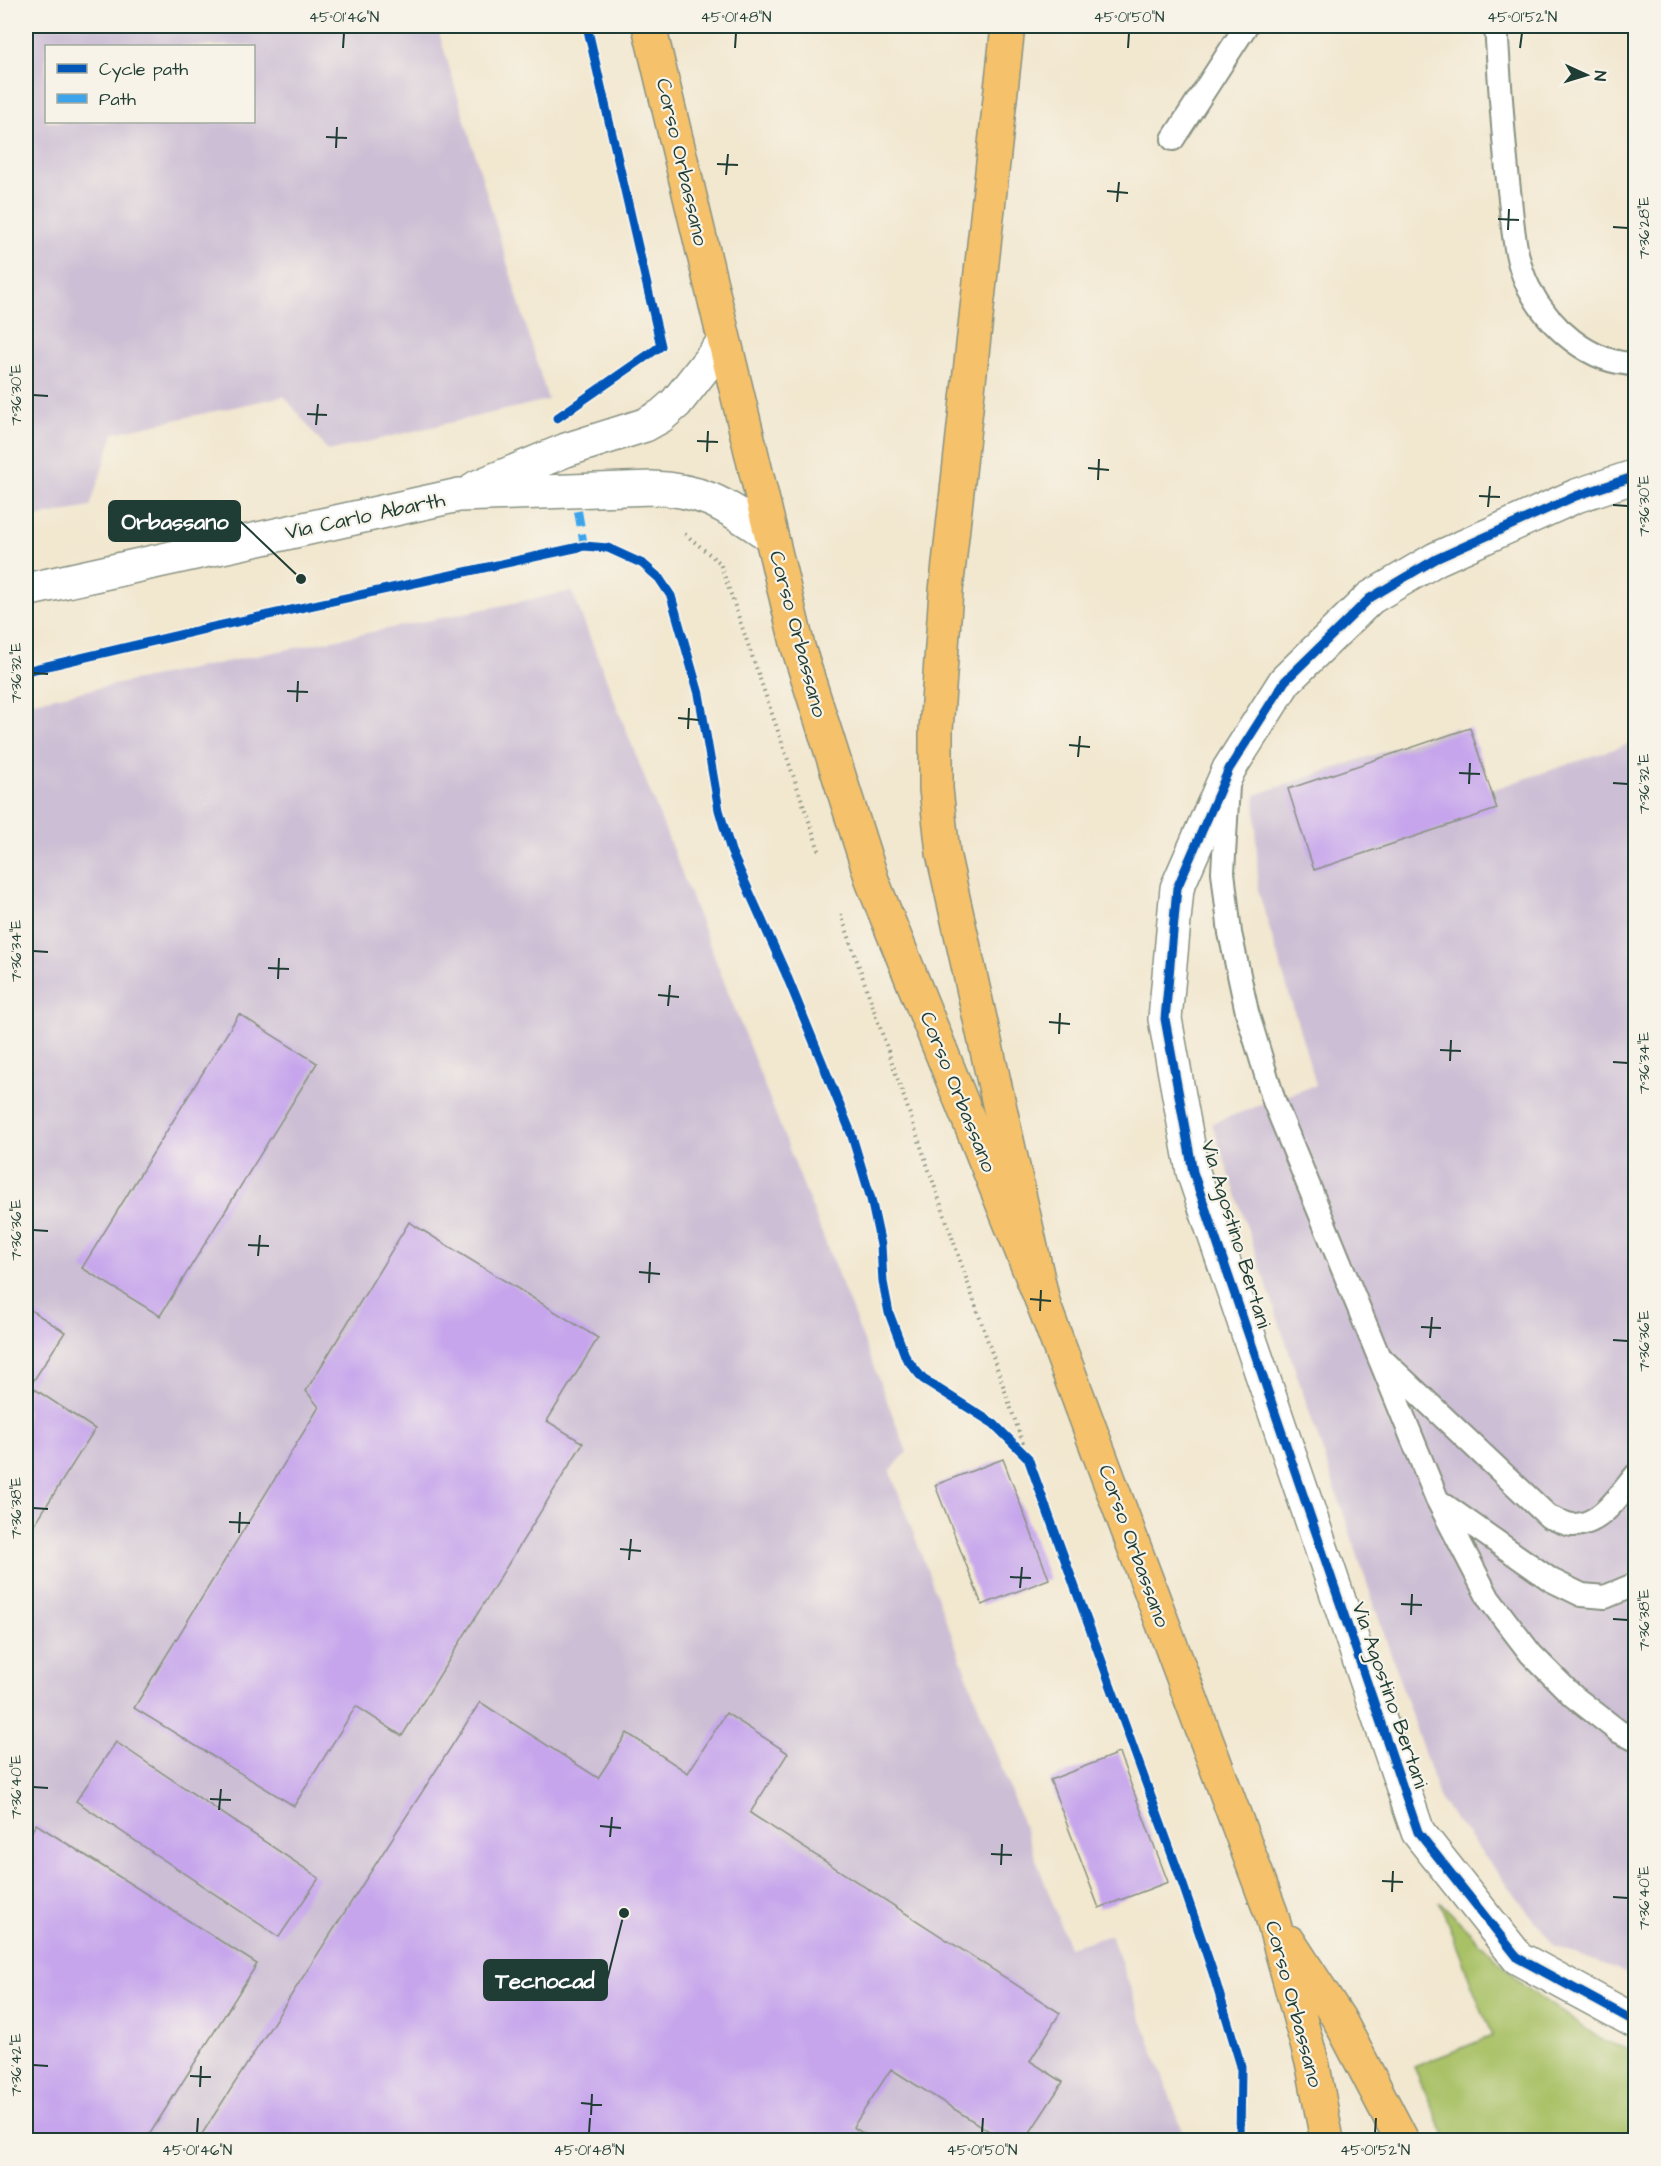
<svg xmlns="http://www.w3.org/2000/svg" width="1661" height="2166" viewBox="0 0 1661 2166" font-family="'Architects Daughter',sans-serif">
  <rect width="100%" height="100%" fill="#f7f3e8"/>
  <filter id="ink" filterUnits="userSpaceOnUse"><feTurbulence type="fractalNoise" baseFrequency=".0167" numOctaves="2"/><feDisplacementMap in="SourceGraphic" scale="12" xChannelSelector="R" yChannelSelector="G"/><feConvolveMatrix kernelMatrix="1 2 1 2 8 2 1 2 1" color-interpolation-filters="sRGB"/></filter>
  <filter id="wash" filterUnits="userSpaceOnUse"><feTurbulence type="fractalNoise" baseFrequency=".008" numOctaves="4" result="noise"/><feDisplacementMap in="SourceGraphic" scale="24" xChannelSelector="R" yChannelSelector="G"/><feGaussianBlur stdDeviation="1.35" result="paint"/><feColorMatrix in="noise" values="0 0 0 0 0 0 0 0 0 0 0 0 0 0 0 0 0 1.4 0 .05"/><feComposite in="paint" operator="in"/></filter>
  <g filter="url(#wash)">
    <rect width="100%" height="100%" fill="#f2e7cf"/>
    <path fill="#ccbed4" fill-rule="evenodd" d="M26,26H437L548,400L328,451L284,396L114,433L90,507L26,519ZM46,46H254V122H46Z
      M572,591L907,1452L890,1471L1069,1947L1111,1935L1186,2140H26V703Z
      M1457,727L1479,794L1635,742V1976L1555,1946L1440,1800L1212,1123L1316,1085L1258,890L1255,795Z"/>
    <path fill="#a9c166" stroke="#647f4d" stroke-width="1.5" d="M1439,1901L1524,1986L1602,2040L1635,2052V2140H1447L1414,2067L1492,2036Z"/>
    <g id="blocks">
      <path fill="#c6a5ec" d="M1470,728L1497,809L1314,870L1288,789Z
        M239,1014L317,1063L160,1316L82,1268Z
        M409,1222L598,1338L547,1421L583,1443L402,1736L356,1706L294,1806L134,1708L319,1407L306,1391Z
        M26,1307L65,1332L30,1386L95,1429L26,1538Z
        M1003,1459L1049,1579L982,1605L935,1485Z
        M480,1702L598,1778L627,1733L688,1773L726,1713L788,1753L750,1813L1060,2013L1030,2061L1063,2082L1025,2140H1003L891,2069L853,2127L874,2140H198Z
        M116,1742L319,1878L279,1937L76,1801Z
        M1119,1753L1168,1882L1099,1908L1050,1780Z
        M36,1824L257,1964L146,2140H26V1842Z"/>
    </g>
  </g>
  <g filter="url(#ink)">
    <use href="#blocks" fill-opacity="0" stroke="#889282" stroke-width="1.5"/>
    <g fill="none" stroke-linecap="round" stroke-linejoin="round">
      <defs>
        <path id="service" d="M1496,26C1500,83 1503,141 1510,199C1513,229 1515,261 1529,288C1549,327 1590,364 1636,364
          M1173,139L1246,26
          M1228,785L1223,872L1230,933L1247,1012L1274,1101L1437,1499L1489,1599L1531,1654L1573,1696L1618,1731L1636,1740
          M1384,1361L1549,1517C1556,1519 1565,1524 1572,1525C1601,1526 1619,1495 1636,1475
          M1440,1502L1551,1580L1582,1595L1605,1597L1636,1584"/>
        <path id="minor" d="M1636,476L1576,496L1436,559L1370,598L1285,681L1229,769L1177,888L1165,1019L1193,1172L1418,1832L1518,1958L1636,2022
          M477,487L566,450L645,425L661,416L676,403L724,342
          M26,590L459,495L652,488C707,490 727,507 771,536"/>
        <path id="primary" d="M649,26L798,647L873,883L1044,1306L1271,1913L1313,2066L1327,2140
          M1289,1942L1339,2019L1402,2140"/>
        <path id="motorway" d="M1008,26L946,591L936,730V789L943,853L1044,1306"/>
      </defs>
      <use href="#service" stroke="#889282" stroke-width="26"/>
      <use href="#minor" stroke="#889282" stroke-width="36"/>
      <use href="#primary" stroke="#889282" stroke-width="36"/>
      <use href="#motorway" stroke="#889282" stroke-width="36"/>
      <path stroke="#889282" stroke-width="4" stroke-dasharray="1.5 4.5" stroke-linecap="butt" d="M685,534L720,563L820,853
        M841,914L1028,1458"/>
      <use href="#service" stroke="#fff" stroke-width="22"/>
      <use href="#minor" stroke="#fff" stroke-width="33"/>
      <use href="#primary" stroke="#f5c16b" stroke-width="33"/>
      <use href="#motorway" stroke="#f5c16b" stroke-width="33"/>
      <path stroke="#3da4eb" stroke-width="8" stroke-dasharray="15 8" stroke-linecap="butt" d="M578,511L584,546"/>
      <defs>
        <path id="cycleway" d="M557,418L661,346L587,26
          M1636,476L1576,496L1436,559L1370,598L1285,681L1229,769L1177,888L1165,1019L1193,1172L1418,1832L1518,1958L1636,2022
          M26,671L209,628L584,546L608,548L643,564L659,578L671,596L699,694L719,810L731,851L786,974L851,1133L871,1199L881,1245L883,1282L889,1313L906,1358L923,1379L994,1424L1028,1458L1183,1885L1213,1973L1241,2066L1240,2140"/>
      </defs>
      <use href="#cycleway" stroke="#f7f3e8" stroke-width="13"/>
      <use href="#cycleway" stroke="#0057b8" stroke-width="9"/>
    </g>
  </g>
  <path fill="none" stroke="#1f3d34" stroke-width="2" d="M343,48L344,33M735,48L736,33M1128,48L1129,33M1520,48L1522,33M326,137L347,138M336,148L337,127M717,164L738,165M726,175L728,154M1107,191L1128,193M1117,202L1119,182M1498,219L1519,220M1613,227L1628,228M1508,230L1509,209M33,395L48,396M307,414L327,415M316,425L318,404M697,441L718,442M707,452L708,431M1088,468L1109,470M1098,480L1099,459M1479,496L1500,497M1613,505L1628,506M1488,507L1490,486M33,673L48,674M287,691L308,692M297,702L298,681M678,718L699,720M688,729L689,708M1069,745L1090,747M1078,757L1080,736M1459,773L1480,774M1613,783L1628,784M1469,784L1470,763M33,951L48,952M268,968L289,969M278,979L279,958M658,995L679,997M668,1006L670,985M1049,1022L1070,1024M1059,1034L1060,1013M1440,1050L1461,1051M1450,1061L1451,1040M1613,1062L1628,1063M33,1230L48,1231M248,1245L269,1246M258,1256L260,1235M639,1272L660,1274M649,1283L650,1262M1030,1299L1051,1301M1040,1311L1041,1290M1421,1327L1441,1328M1430,1338L1432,1317M1613,1340L1628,1341M33,1508L48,1509M229,1522L250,1523M239,1533L240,1512M620,1549L641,1551M629,1560L631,1539M1010,1577L1031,1578M1020,1588L1022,1567M1401,1604L1422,1605M1411,1615L1412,1594M1613,1619L1628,1620M33,1787L48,1788M210,1799L231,1800M219,1810L221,1789M600,1826L621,1828M610,1837L612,1817M991,1854L1012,1855M1001,1865L1002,1844M1382,1881L1403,1882M1392,1892L1393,1871M1613,1897L1628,1898M33,2065L48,2066M190,2076L211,2077M200,2087L201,2066M581,2103L602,2105M591,2115L592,2094M197,2133L198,2118M589,2133L590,2118M982,2133L983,2118M1375,2133L1376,2118"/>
  <g text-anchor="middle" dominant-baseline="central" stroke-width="4.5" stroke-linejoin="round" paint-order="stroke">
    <g font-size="21" fill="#1f3d34" stroke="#f7f3e8">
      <text transform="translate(682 162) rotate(77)">Corso Orbassano</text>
      <text transform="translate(365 516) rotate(-12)">Via Carlo Abarth</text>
      <text transform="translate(798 634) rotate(75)">Corso Orbassano</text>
      <text transform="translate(958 1092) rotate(68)">Corso Orbassano</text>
      <text transform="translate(1236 1234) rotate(73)">Via Agostino Bertani</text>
      <text transform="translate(1134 1546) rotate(70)">Corso Orbassano</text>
      <text transform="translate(1390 1695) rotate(71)">Via Agostino Bertani</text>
      <text transform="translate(1294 2004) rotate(75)">Corso Orbassano</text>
    </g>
  </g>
  <path fill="none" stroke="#1f3d34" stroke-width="2" d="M301 579L240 521M624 1913L607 1980"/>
  <g fill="#1f3d34" stroke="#f7f3e8" stroke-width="2">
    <circle cx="301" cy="579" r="6"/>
    <circle cx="624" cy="1913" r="6"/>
  </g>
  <g fill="#1f3d34" stroke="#1f3d34" stroke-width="2">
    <rect x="109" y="501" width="131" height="40" rx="6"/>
    <rect x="484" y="1960" width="123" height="40" rx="6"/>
  </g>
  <g font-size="22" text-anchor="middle" font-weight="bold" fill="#fff">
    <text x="175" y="529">Orbassano</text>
    <text x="545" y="1988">Tecnocad</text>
  </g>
  <rect width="1661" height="2166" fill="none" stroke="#f7f3e8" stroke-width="66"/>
  <rect x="45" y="45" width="210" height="78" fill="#f7f3e8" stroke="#a1aaa0" stroke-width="1.5"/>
  <rect x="57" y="64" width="30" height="9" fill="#0057b8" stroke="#a1aaa0" stroke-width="1.5"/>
  <text x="99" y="75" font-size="18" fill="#1f3d34">Cycle path</text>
  <rect x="57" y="94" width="30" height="9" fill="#3da4eb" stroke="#a1aaa0" stroke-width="1.5"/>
  <text x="99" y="105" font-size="18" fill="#1f3d34">Path</text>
  <g transform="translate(1586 75) rotate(94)" stroke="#f7f3e8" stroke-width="4.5" paint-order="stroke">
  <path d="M0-4.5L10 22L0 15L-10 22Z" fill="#1f3d34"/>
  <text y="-9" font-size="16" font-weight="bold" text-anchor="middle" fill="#1f3d34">N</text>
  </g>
  <rect x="33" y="33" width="1595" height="2100" fill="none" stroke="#1f3d34" stroke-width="2"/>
  <g font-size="15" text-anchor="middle" fill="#1f3d34">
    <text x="344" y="22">45°01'46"N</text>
    <text x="736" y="22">45°01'48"N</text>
    <text x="1129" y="22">45°01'50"N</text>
    <text x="1522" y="22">45°01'52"N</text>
    <text transform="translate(1644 228) rotate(-90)" y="5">7°36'28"E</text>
    <text transform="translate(16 395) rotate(-90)" y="5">7°36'30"E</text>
    <text transform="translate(1644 506) rotate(-90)" y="5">7°36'30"E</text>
    <text transform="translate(16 673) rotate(-90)" y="5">7°36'32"E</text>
    <text transform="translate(1644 784) rotate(-90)" y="5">7°36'32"E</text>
    <text transform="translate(16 951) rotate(-90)" y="5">7°36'34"E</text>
    <text transform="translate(1644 1063) rotate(-90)" y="5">7°36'34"E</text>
    <text transform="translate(16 1230) rotate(-90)" y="5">7°36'36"E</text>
    <text transform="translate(1644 1341) rotate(-90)" y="5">7°36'36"E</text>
    <text transform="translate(16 1508) rotate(-90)" y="5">7°36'38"E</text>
    <text transform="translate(1644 1620) rotate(-90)" y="5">7°36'38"E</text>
    <text transform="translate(16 1787) rotate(-90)" y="5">7°36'40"E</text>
    <text transform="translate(1644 1898) rotate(-90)" y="5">7°36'40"E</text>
    <text transform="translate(16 2065) rotate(-90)" y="5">7°36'42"E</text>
    <text x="197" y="2155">45°01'46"N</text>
    <text x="589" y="2155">45°01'48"N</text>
    <text x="982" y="2155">45°01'50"N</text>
    <text x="1375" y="2155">45°01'52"N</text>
  </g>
</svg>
